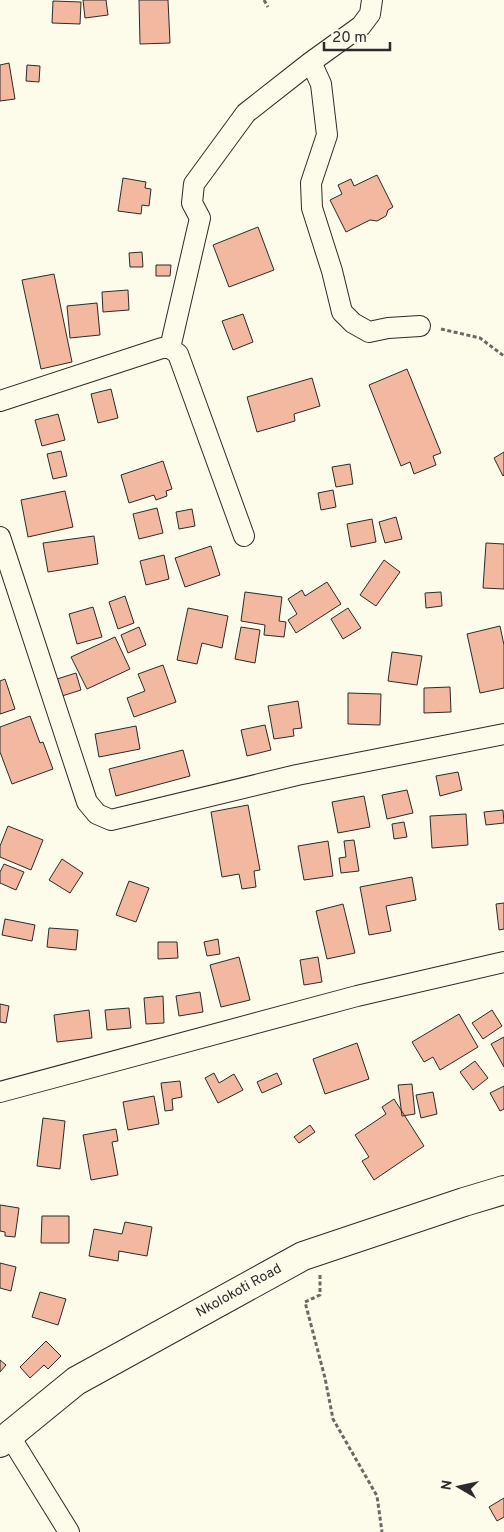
<svg xmlns="http://www.w3.org/2000/svg" width="504" height="1532" viewBox="0 0 504 1532" font-family="Overpass,sans-serif">
  <rect width="100%" height="100%" fill="#fdfbea"/>
  <path fill="#f2b8a0" stroke="#2b2b2b" d="M83,0H106L108,15L85,18Z
    M139,0H168L170,43L140,44Z
    M53,1L81,2L80,24L52,23Z
    M9,63L15,99L0,101V65Z
    M27,65L40,66L39,82L26,81Z
    M377,175L393,207L388,210L386,216L377,221L370,220L346,232L330,200L342,194L338,185L351,179L354,186Z
    M123,178L146,182L145,188L151,189L149,206L142,205L141,214L118,211Z
    M258,227L274,270L229,287L213,245Z
    M142,252L143,267H130L129,253Z
    M156,265H171L170,276H156Z
    M54,274L72,362L41,369L22,280Z
    M128,290L129,310L103,312L102,292Z
    M97,303L100,335L70,338L67,306Z
    M243,314L253,342L233,350L222,321Z
    M407,369L441,453L433,456L436,465L414,474L410,462L401,466L369,385Z
    M312,378L320,406L294,414L295,421L257,432L247,397Z
    M111,389L118,418L98,423L91,394Z
    M58,414L65,440L42,446L35,420Z
    M61,451L67,476L53,479L47,454Z
    M504,452V475L503,476L494,458Z
    M163,461L172,489L166,491L167,496L156,500L154,495L129,503L121,475Z
    M350,464L353,484L336,487L332,467Z
    M333,490L336,507L321,510L318,493Z
    M65,491L73,527L28,537L21,500Z
    M157,508L163,533L139,539L133,514Z
    M192,509L195,526L179,529L176,512Z
    M396,517L402,539L385,543L379,522Z
    M372,519L376,542L351,547L347,524Z
    M94,536L98,564L48,572L43,543Z
    M486,543L504,544V589L483,588Z
    M211,546L220,575L185,587L175,558Z
    M164,555L169,579L146,585L140,561Z
    M384,560L400,572L376,606L360,595Z
    M327,582L341,604L296,633L288,620L297,614L288,599L302,590L305,596Z
    M245,592L282,597L279,621L286,622L284,637L264,635L265,625L241,621Z
    M441,592L442,606L426,608L425,593Z
    M125,596L134,623L118,629L109,602Z
    M93,607L102,637L77,644L69,614Z
    M188,608L228,616L222,648L202,643L197,664L177,660Z
    M348,608L361,628L343,639L331,619Z
    M500,626L504,645V688L480,693L467,634Z
    M139,627L146,645L128,653L121,635Z
    M241,627L260,630L255,663L235,659Z
    M115,637L130,669L87,689L71,657Z
    M392,652L422,656L417,685L388,681Z
    M163,665L176,702L134,717L127,698L145,691L138,674Z
    M76,673L81,690L62,696L57,679Z
    M5,679L15,709L0,714V681Z
    M450,687L451,712L424,713V688Z
    M348,693L381,694L380,725L348,724Z
    M298,701L302,728L293,729L294,736L274,739L268,706Z
    M30,716L40,743L43,742L53,769L12,784L0,752V727Z
    M265,725L271,750L247,756L241,730Z
    M136,726L140,749L99,757L95,734Z
    M183,750L190,776L116,796L109,769Z
    M458,772L462,790L440,796L436,776Z
    M407,790L413,813L387,819L382,795Z
    M364,796L370,827L338,833L332,802Z
    M248,805L260,870L254,871L256,887L242,889L239,874L222,877L211,812Z
    M503,810L504,823L486,825L484,812Z
    M466,814L468,845L432,848L430,816Z
    M404,822L407,837L394,839L392,824Z
    M8,826L43,840L31,870L0,857V846Z
    M354,840L359,871L341,873L339,858L346,857L344,841Z
    M328,841L333,876L304,880L298,846Z
    M62,859L83,873L70,893L49,880Z
    M4,864L24,872L16,890L0,883V872Z
    M412,877L416,900L386,906L391,931L369,935L360,887Z
    M129,881L149,888L136,922L116,915Z
    M504,903V929L499,930L496,904Z
    M343,904L355,953L327,959L316,911Z
    M5,919L35,925L32,941L2,935Z
    M49,928L78,930L76,950L47,947Z
    M218,939L220,954L207,956L204,942Z
    M158,942H177L178,958L158,959Z
    M239,957L250,1000L221,1007L210,965Z
    M318,957L322,982L304,985L300,960Z
    M200,992L203,1012L179,1016L176,996Z
    M163,996L164,1023L146,1024L144,998Z
    M0,1004L9,1006L6,1023L0,1022Z
    M129,1008L131,1028L107,1030L105,1010Z
    M89,1010L92,1038L57,1042L54,1015Z
    M492,1010L502,1026L483,1039L472,1023Z
    M459,1014L478,1047L440,1070L433,1057L424,1062L412,1042Z
    M504,1037V1067L491,1044Z
    M357,1043L369,1079L325,1094L313,1059Z
    M475,1061L488,1078L473,1090L460,1072Z
    M214,1073L219,1083L234,1074L243,1090L218,1103L205,1078Z
    M277,1073L282,1084L262,1093L257,1082Z
    M180,1081L182,1097L172,1099L173,1110L165,1111L161,1083Z
    M412,1084L415,1114L402,1116L398,1085Z
    M504,1086V1109L500,1111L490,1093Z
    M433,1092L437,1114L421,1118L416,1095Z
    M154,1096L159,1124L128,1130L123,1102Z
    M394,1099L424,1146L374,1180L362,1161L369,1157L355,1135L386,1114L382,1107Z
    M43,1118L65,1121L60,1169L37,1166Z
    M310,1125L315,1132L299,1143L294,1137Z
    M116,1129L118,1141L112,1142L118,1175L91,1180L83,1135Z
    M0,1205L19,1208L15,1237L5,1236V1232L0,1231Z
    M42,1216H69V1243H41Z
    M125,1222L152,1227L147,1256L119,1251L118,1261L89,1256L94,1229L122,1234Z
    M0,1263L16,1267L11,1291L0,1288Z
    M40,1292L66,1299L58,1325L32,1317Z
    M46,1341L61,1356L48,1369L44,1365L30,1378L20,1367Z
    M0,1360L6,1365L0,1372Z
    M504,1498V1517L497,1521L489,1507Z"/>
  <g fill="none" stroke-linecap="round" stroke-linejoin="round">
    <defs>
      <path id="minor" d="M311,62L321,84L327,135L311,183L312,208L332,271L342,312L353,323L369,332L388,328L420,326
        M170,348L200,218L192,203L194,184L246,113L311,62L361,26L370,14L372,0
        M0,401L162,348H170L178,354L244,536
        M0,537L87,802L97,814L111,820L297,775L504,734
        M0,1092L357,996L504,962
        M9,1435L69,1532"/>
      <path id="secondary" d="M0,1443L76,1381L303,1256L464,1202L504,1190"/>
    </defs>
    <use href="#minor" stroke="#2b2b2b" stroke-width="22"/>
    <use href="#secondary" stroke="#2b2b2b" stroke-width="30"/>
    <path stroke="#6a6964" stroke-width="3" stroke-dasharray="4 2.5" stroke-linecap="butt" d="M264,0L268,7
      M441,329L480,338L504,356
      M320,1275V1295L305,1302L325,1378L333,1419L377,1496L382,1532"/>
    <use href="#minor" stroke="#fdfbea" stroke-width="20"/>
    <use href="#secondary" stroke="#fdfbea" stroke-width="28"/>
  </g>
  <g text-anchor="middle" dominant-baseline="central" stroke-width="4" stroke-linejoin="round" paint-order="stroke">
    <g font-size="14" fill="#2b2b2b" stroke="#fdfbea">
      <text transform="translate(239 1291) rotate(-29)">Nkolokoti Road</text>
    </g>
  </g>
  <g transform="translate(459 1487) rotate(279)" stroke="#fdfbea" stroke-width="4" paint-order="stroke">
  <path d="M0-4L9 19L0 12L-9 19Z" fill="#2b2b2b"/>
  <text y="-8" font-size="14" font-weight="bold" text-anchor="middle" fill="#2b2b2b">N</text>
  </g>
  <path d="M324 42v8h66v-8" fill="none" stroke="#2b2b2b" stroke-width="2.5"/>
  <text x="332" y="42" font-size="15" fill="#2b2b2b" stroke="#fdfbea" stroke-width="4" paint-order="stroke">20 m</text>
</svg>
